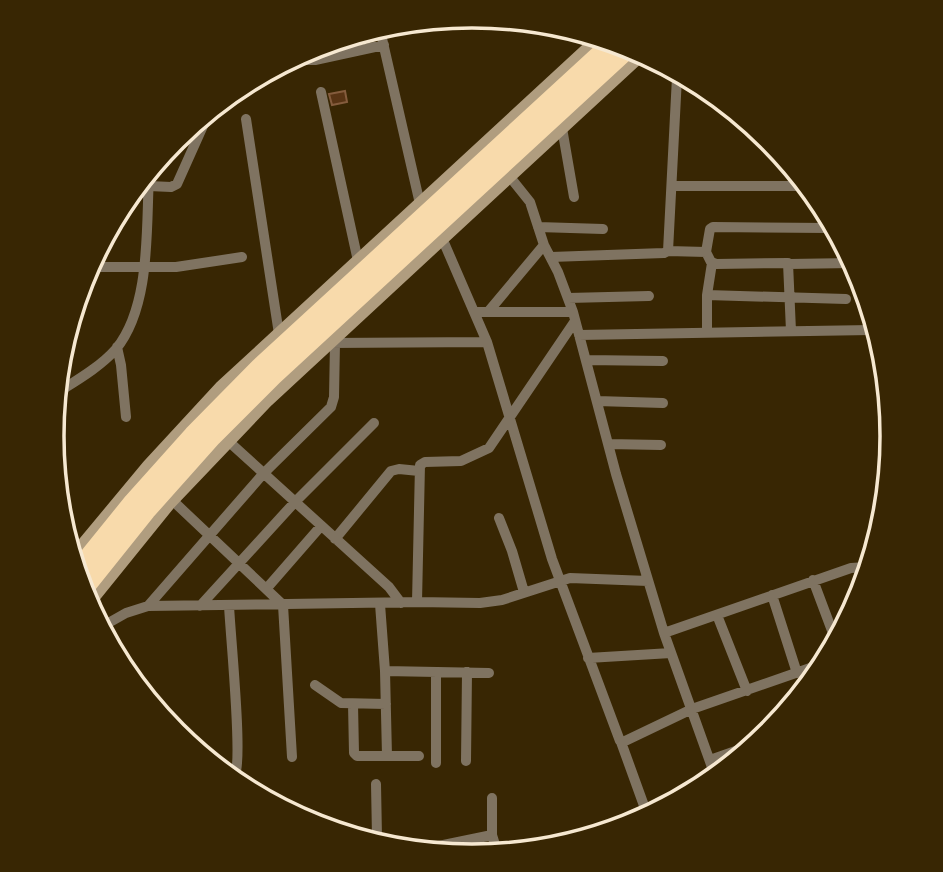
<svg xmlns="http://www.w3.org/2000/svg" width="943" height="872" viewBox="0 0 943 872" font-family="'Fira Sans Condensed',sans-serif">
  <rect width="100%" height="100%" fill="#382603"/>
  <path fill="#583414" stroke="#845c3d" stroke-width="2" d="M345,91L347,102L332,105L329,94Z"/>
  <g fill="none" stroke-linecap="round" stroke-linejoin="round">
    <path stroke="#7f7361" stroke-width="10" d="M381,34L420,204
      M292,60H315L384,45
      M321,92L358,261
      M246,119L279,334
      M562,128L574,197
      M510,177L530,202L544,245L558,272L573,312L616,474L664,633L713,770
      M149,186L171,187L177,184L207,117
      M673,186H800
      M538,227L603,229
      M442,238L487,342L552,559L620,741L623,742L692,709L813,667
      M668,251L706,252L711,262L716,264L788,263L791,331
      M706,252L710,229L713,227L828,228
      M551,257L664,253L668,251L677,77
      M789,264L852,263
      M89,267H176L242,257
      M858,273L859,279
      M707,295L846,299
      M568,298L649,296
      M474,312H573
      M488,312L544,245
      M707,331V295L712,263
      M579,335L871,330
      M329,343L487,342
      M117,347L121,365L126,417
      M586,360L663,361
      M60,391C79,379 101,366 116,349C151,306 146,229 149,176
      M597,401L663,403
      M227,440L389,587L401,603
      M608,444L661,445
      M172,500L283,605L292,757
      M499,518L512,551L524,592
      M335,539L391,471L399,469L419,471
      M813,580L834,636
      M267,588L321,526
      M772,595L797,673
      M417,602L420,465L425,462L461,461L489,448L575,321
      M380,604L385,671L387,756
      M229,605C230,631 243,759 235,774
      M148,606L263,474L331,407L334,397L335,343
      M200,606L294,503L374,423
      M717,615L747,691
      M103,626L126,613L148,606L417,602L480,603L502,600L570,578L648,581
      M664,633L851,568L866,567
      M588,658L671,653
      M385,671L489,673
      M436,672V763
      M315,685L341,703L386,704
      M353,704L354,753L357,756H419
      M621,742L647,814
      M710,760L747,747
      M466,761L467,672
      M376,784L377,837
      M492,798V835L497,851
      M429,848L492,835"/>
    <path stroke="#b09d7f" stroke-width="14" d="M75,555L149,466L221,388L597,41
      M88,603L168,504L267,400L641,54"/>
    <path stroke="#f8daab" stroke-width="19" d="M78,570L133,502L193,435L260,367L611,44
      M82,591L146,511L212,437L273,376L630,47"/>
  </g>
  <path d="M0 0H943V872H0ZM64 436a408 408 0 1 1 816 0a408 408 0 1 1-816 0Z" fill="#382603" fill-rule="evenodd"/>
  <path fill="none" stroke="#f6e8d1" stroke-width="3.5" d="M64 436a408 408 0 1 1 816 0a408 408 0 1 1-816 0Z"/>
</svg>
